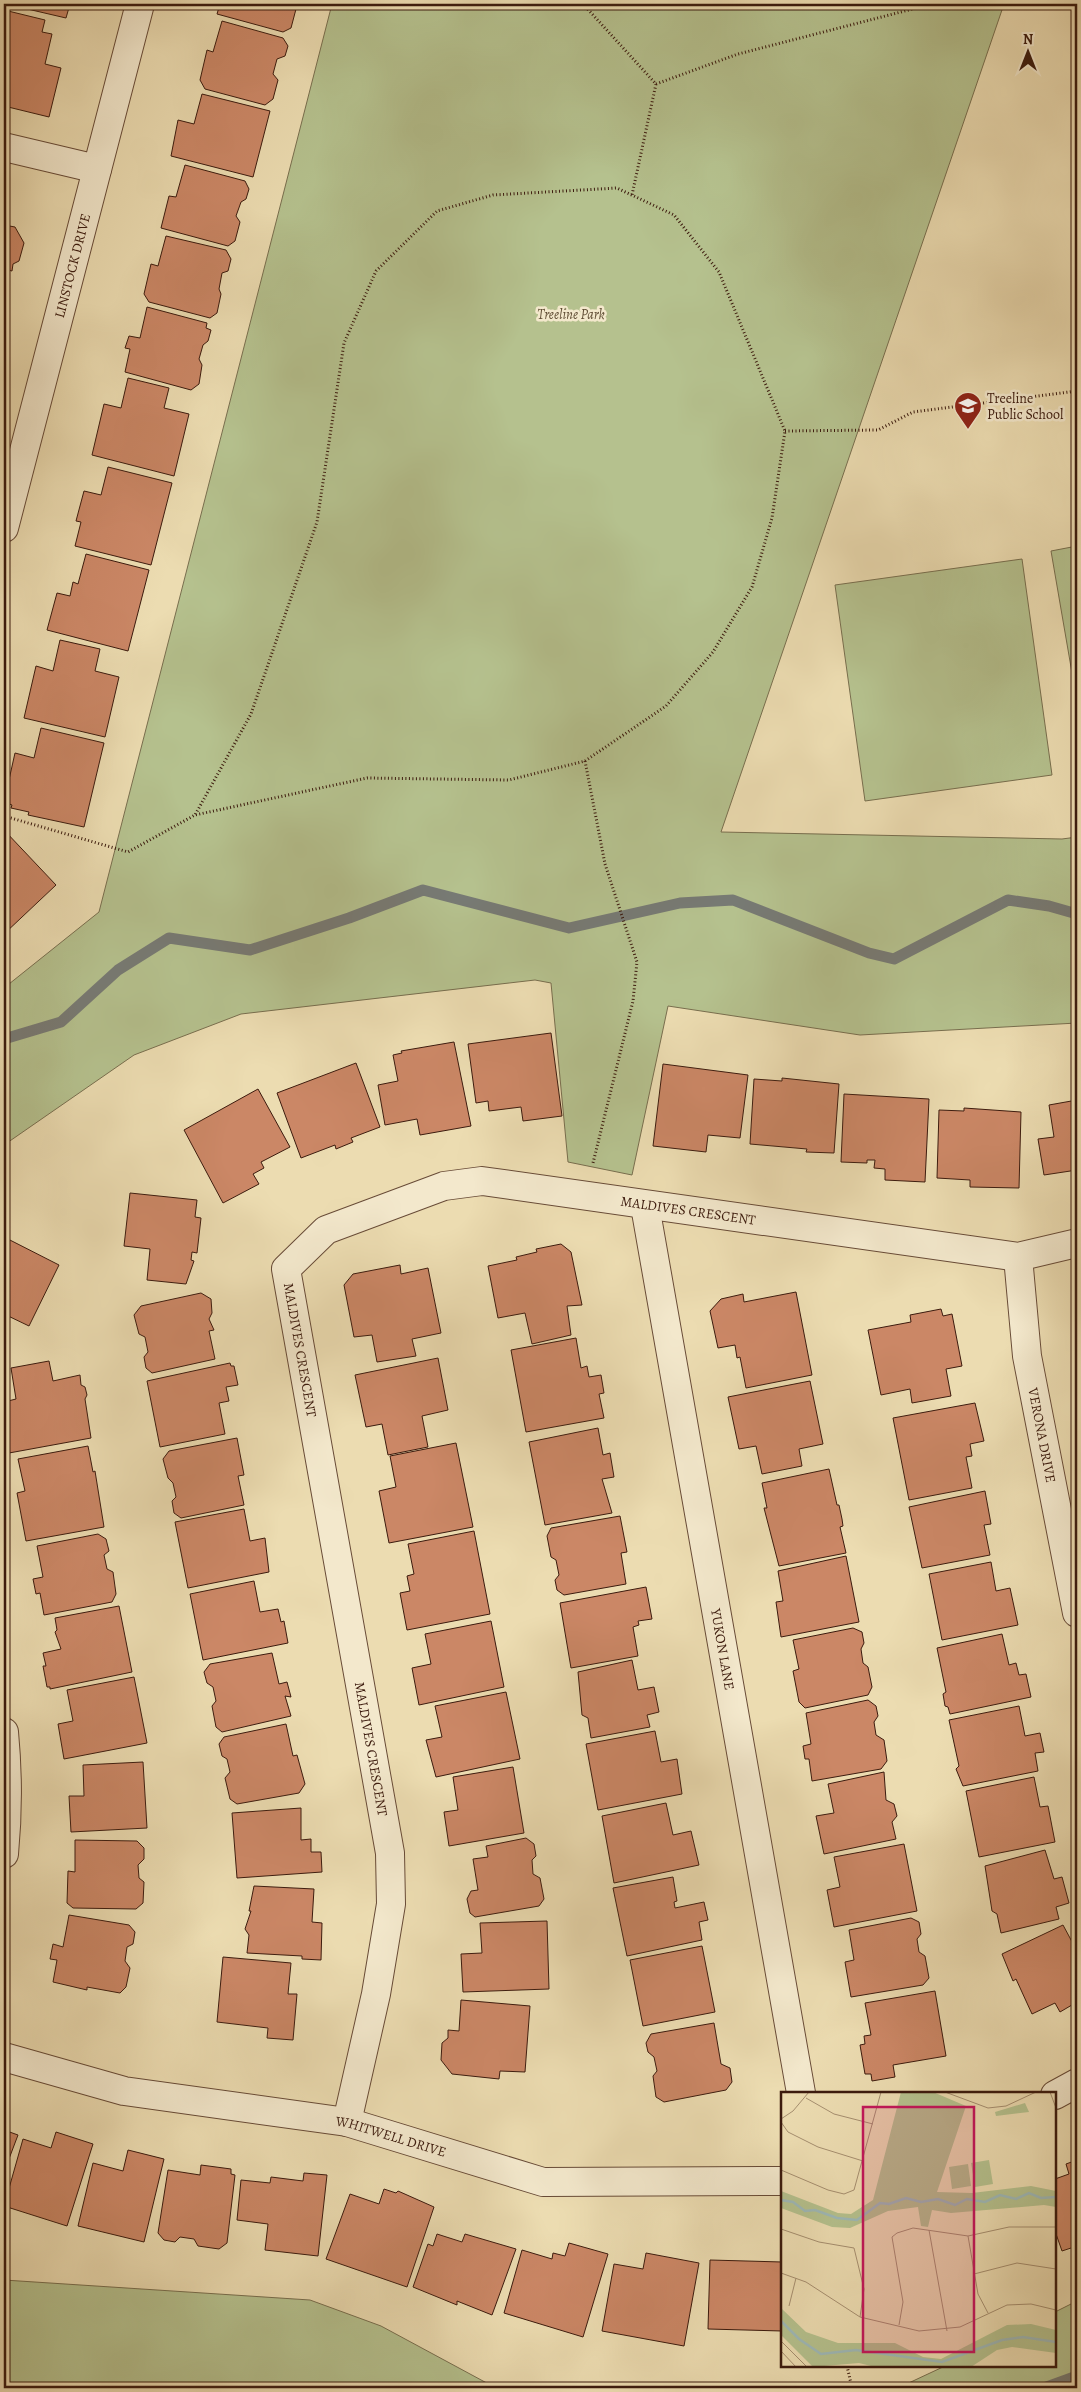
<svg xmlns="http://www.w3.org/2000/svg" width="1081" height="2392" viewBox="0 0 1081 2392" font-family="Alegreya,serif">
  <rect width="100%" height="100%" fill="#ecdcb1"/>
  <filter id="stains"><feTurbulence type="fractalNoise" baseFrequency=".004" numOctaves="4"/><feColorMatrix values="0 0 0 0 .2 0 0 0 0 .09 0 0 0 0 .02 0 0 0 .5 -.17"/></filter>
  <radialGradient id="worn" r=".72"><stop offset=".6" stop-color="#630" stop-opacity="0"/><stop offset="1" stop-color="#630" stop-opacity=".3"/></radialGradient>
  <path fill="#b5c18e" stroke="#786e4e" d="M332,4H1004L721,832L1062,839L1077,837V1023L860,1035L668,1006L632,1175L568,1162L551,983L535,980L241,1014L134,1055L4,1145V988L99,912Z
    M1077,546V702L1051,551Z
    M1022,559L1052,775L865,801L835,585Z
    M4,2280L310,2300L381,2326L496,2388H4Z
    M1077,2301V2388H898L945,2366H1055V2312Z"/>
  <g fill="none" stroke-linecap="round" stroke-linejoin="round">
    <path stroke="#777a74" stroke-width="11" d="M4,1039L61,1022L118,970L169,938L250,950L349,918L423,890L569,928L680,903L733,900L869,953L894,959L1008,900L1049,906L1077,914
      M1044,2388L1077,2376"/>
  </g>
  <path fill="#cb8766" stroke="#3c1b0e" d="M6,4H70L66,18Z
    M220,4H293L296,9L291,28L283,32L217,14Z
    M4,10L45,20L42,32L52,34L45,64L61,68L49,117L4,106Z
    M222,21L283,38L288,46L285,56L277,59L273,74L278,80L273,99L265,105L205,89L200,80L207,50L213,52Z
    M202,94L270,111L253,177L171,156L178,120L194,124Z
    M185,165L245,181L249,189L246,199L241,202L236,216L240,222L235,241L228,246L161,228L169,196L176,197Z
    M4,225L15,227L24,243L19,261L13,264L12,271L4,269Z
    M166,236L226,250L231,259L228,271L222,273L219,289L221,294L217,313L210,318L149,302L144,294L151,264L158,266Z
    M147,307L207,323L206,328L211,330L208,341L203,345L199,359L202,365L199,384L191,390L125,372L130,349L125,348L129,336L140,338Z
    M128,378L169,388L164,408L189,414L174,476L92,455L104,404L121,408Z
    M108,467L172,483L151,565L75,546L81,522L76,521L84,491L101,495Z
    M86,554L149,570L128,651L47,630L57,593L70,596L73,582L78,584Z
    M60,640L100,649L95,671L119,677L105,737L24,718L36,666L53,671Z
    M41,728L104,743L84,827L28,815L29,812L11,808L12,805L4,802L15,753L34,758Z
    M4,830L56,885L4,934Z
    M551,1033L562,1116L523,1121L521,1107L489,1111L488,1101L476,1103L468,1044Z
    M454,1042L471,1126L420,1135L417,1119L385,1125L378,1085L398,1081L393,1055L402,1053L401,1051Z
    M356,1063L380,1127L351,1138L353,1142L336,1149L335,1145L301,1158L277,1093Z
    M663,1064L748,1075L740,1138L708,1135L706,1152L653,1146Z
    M782,1078L839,1084L834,1153L806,1152L807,1149L750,1144L754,1079L782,1081Z
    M258,1089L290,1147L261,1162L264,1168L253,1174L259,1184L223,1203L184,1130Z
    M844,1094L929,1099L925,1182L885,1180V1169L874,1168L875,1160H867V1163L841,1162Z
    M1077,1100V1170L1044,1175L1038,1139L1054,1137L1049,1105Z
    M964,1108L1021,1112L1019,1188L970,1187V1180L937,1178L939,1110L964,1111Z
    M130,1193L197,1200L195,1217L201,1218L197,1253L192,1252L191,1260L194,1261L186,1284L147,1280L150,1249L124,1246Z
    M4,1237L59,1265L29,1326L4,1314Z
    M561,1244L571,1252L582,1305L567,1306L571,1335L532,1344L525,1313L498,1318L488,1266L517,1260L516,1257L537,1252L536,1249Z
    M400,1265L401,1274L428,1268L441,1333L412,1339L416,1356L377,1362L372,1335L354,1337L344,1285L353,1274Z
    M796,1292L812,1375L746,1388L740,1357L737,1358L735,1345L718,1348L710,1311L721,1299L743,1294L744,1302Z
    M201,1293L211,1299L212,1313L209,1319L214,1330L209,1331L215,1359L152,1373L146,1368L144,1357L148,1352L145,1337L139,1334L134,1315L141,1306Z
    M941,1309L943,1316L952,1314L962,1366L946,1369L951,1396L912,1403L910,1389L881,1395L868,1330L911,1322L910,1315Z
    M1077,1318V1335L1074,1319Z
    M576,1338L581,1368L587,1366L589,1377L601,1375L604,1393L599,1394L604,1418L526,1432L511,1350Z
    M438,1358L448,1410L422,1416L428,1447L388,1455L382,1424L366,1427L355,1375Z
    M49,1361L53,1381L80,1375L81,1385L85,1387L87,1395L85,1399L91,1438L9,1453L4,1428V1402L16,1399L11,1368Z
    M230,1363L231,1366H234L238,1385L226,1387L229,1401L219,1403L225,1434L160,1447L147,1381Z
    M810,1381L823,1444L799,1449L802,1466L762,1474L756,1446L739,1449L728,1397Z
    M975,1403L984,1441L970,1444L972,1456L966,1457L972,1488L909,1500L893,1418Z
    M598,1428L603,1455L610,1453L614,1477L602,1479L612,1513L545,1525L529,1442Z
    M237,1438L244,1475L238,1476L244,1505L181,1518L174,1513L172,1501L176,1497L173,1483L168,1478L163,1459L169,1451Z
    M456,1443L473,1527L389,1543L379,1491L396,1487L390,1456Z
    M88,1446L93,1472L95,1471L104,1527L26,1541L17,1493L25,1491L18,1459Z
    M829,1469L837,1505H839L842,1519L843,1526L840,1527L846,1553L779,1566L764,1508H767L762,1483Z
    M985,1491L991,1524L984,1525L990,1555L922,1568L909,1507Z
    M244,1509L250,1541L265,1538L269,1572L188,1588L175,1522Z
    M620,1516L627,1552L621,1553L626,1584L564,1595L557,1590L555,1580L559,1575L556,1560L551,1557L547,1536L551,1528Z
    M474,1531L490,1614L407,1630L400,1593L410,1591L407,1576L414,1574L408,1544Z
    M98,1534L106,1539L109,1551L104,1555L107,1569L113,1572L116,1594L112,1602L44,1615L40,1593L36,1594L33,1579L43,1577L37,1546Z
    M846,1556L859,1622L781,1637L776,1602L783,1601L778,1571Z
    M991,1562L996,1591L1010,1588L1018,1625L942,1640L929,1574Z
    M254,1581L260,1612L278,1609L281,1622L284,1621L288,1643L203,1660L190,1594Z
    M646,1587L652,1619L638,1621L639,1625L633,1627L638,1656L571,1668L560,1603Z
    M119,1606L132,1672L50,1689V1687H47L43,1666H46L43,1653L61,1649L55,1632L57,1630L55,1618Z
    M491,1621L504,1687L419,1705L412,1668L431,1664L425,1634Z
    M853,1628L862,1632L864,1643L861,1649L863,1663L868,1667L872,1687L868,1695L805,1708L799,1702L793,1671L799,1669L793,1640Z
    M1002,1634L1009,1665L1016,1663L1019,1675L1026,1674L1031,1697L950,1714L948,1707L945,1706L943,1694L946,1692L937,1648Z
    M272,1653L279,1684L287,1682L291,1697L285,1696L291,1716L222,1732L216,1727L212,1706L216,1701L213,1687L207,1683L204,1672L210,1664Z
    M632,1660L638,1690L654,1687L659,1712L647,1715L650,1727L591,1738L588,1718L582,1715L578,1672Z
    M134,1677L147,1743L64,1759L58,1724L73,1721L67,1690Z
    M506,1692L520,1759L436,1777L426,1740L442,1737L435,1706Z
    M868,1700L876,1706L878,1716L874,1722L876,1735L884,1740L887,1761L881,1769L812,1781L809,1759H805L803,1746L811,1744L806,1713Z
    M1019,1706L1025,1736L1040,1733L1044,1752L1035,1753L1038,1771L963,1786L956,1769L959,1766L949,1720Z
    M286,1724L293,1756L297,1755L305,1784L299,1793L237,1804L230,1799L225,1778L230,1772L227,1759L222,1756L219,1744L224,1737Z
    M655,1731L661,1762L677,1759L682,1794L598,1810L586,1744Z
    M143,1762L147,1828L71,1832L69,1796H84L83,1765Z
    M513,1767L524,1833L449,1846L444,1812L458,1810L453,1777Z
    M884,1772L886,1800L894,1804L897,1816L892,1822L896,1839L824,1854L816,1816L834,1813L828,1784Z
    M1034,1777L1040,1807L1048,1806L1055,1842L979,1857L966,1791Z
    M666,1803L673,1835L691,1831L699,1865L614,1883L602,1816Z
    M301,1808V1840L311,1839V1852H321L322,1872L237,1878L232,1813Z
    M526,1838L534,1844L536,1856L532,1860L533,1874L540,1878L544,1899L539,1906L475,1917L470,1913L467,1899L471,1891L478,1890L473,1859L488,1857L486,1846Z
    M75,1840L137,1841L144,1848V1859L138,1865L139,1878L144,1882L143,1903L136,1909L73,1908L67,1903L68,1871L75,1872Z
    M904,1844L917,1911L834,1927L827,1890L840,1887L834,1857Z
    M1045,1850L1054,1879L1062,1877L1069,1903L1056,1907L1059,1919L1001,1933L997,1914L992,1911L985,1866Z
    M673,1877L677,1901L674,1902L675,1908L704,1902L708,1920L699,1922L702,1940L627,1956L613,1888Z
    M254,1886L314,1889L312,1922L322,1923L321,1960L302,1959V1956L247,1953L249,1935L245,1929L251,1911H249Z
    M69,1915L129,1925L135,1932L133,1944L127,1947L125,1961L130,1968L126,1987L120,1993L87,1987V1990L53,1982L57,1960L50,1959L53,1944L63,1947Z
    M911,1918L919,1922L921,1934L917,1939L919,1952L925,1956L929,1978L923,1985L851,1997L845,1962L854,1960L849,1930Z
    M547,1921L549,1989L463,1992L461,1954L482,1953L480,1923Z
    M1063,1925L1077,1951V2002L1060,2012L1055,2003L1032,2014L1016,1979L1013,1981L1002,1954Z
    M702,1946L715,2012L643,2026L630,1960Z
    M223,1957L291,1963L288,1994H297L293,2040L267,2038L268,2028L217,2022Z
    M935,1991L946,2056L893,2065L895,2077L872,2081L871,2074H865L860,2045L865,2044L864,2036L871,2035L865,2003Z
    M461,2000L530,2006L525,2072L500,2071L499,2079L452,2074L441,2060L442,2043L448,2038V2030L459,2031Z
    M714,2023L721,2064L730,2068L732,2082L726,2090L664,2102L656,2097L653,2076L657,2071L654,2057L648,2052L646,2043L651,2034Z
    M4,2130L18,2135L4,2172Z
    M56,2132L93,2144L67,2226L4,2206L23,2139L51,2148Z
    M128,2150L164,2159L144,2242L78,2226L93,2163L123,2171Z
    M1077,2160V2246L1062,2251L1055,2231V2179L1069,2174L1066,2164Z
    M201,2165L231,2169V2174L235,2175L227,2243L219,2249L198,2246L194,2239L180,2237L175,2242L164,2240L158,2233L168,2170L200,2175Z
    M304,2173L327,2175L318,2256L265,2250L268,2224L237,2220L241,2180L270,2183L271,2177L303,2181Z
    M384,2189L396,2193L398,2191L434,2207L407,2287L326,2259L350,2194L379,2204Z
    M437,2234L462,2242L465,2234L516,2249L492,2315L457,2301V2305L413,2287L428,2244L433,2246Z
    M569,2243L608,2254L583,2337L504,2313L522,2250L552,2259L553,2253L565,2256Z
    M646,2253L699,2263L684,2346L602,2331L614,2264L643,2269Z
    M710,2260L782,2262V2331L708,2329Z"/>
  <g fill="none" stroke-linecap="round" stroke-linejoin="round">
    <defs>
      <g id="minor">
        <path d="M4,147L97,169"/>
        <path id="s1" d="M4,528L140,4"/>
        <path id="s2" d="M645,1206L801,2093"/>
        <path id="s3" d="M1018,1257L1027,1356L1077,1613"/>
        <path d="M4,1732C8,1774 8,1813 4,1854"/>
        <path id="s4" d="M4,2057L124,2091L347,2122L543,2182L782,2181"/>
        <path d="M1055,2095L1077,2083"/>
        <path id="s5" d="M347,2122L376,1994L391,1904L390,1853L286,1269L326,1230L444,1186L482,1181L1018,1257L1077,1243"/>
      </g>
    </defs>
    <use href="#minor" stroke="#684b37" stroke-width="30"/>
    <path stroke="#3c1b0e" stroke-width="3" stroke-dasharray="1 2.5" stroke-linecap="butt" d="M583,4L656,84L632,195
      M656,84L738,54L932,4
      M785,431L878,430L913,412L1077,391
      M585,761L605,864L637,962L633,1001L593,1163
      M4,816L128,852L195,815L367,778L509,780L585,761L666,706L713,652L752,587L772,518L785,431L719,272L674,215L617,188L493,195L437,211L376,271L344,343L317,522L251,714L195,815
      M847,2366L852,2388"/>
    <use href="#minor" stroke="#f3e8cc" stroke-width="28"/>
  </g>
  <defs>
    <symbol id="school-pin" viewBox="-11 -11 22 30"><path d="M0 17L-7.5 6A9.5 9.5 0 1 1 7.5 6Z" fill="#8f2418" stroke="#f3e8cc"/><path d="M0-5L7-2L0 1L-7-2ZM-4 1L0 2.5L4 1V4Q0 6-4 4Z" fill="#fff"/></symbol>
  </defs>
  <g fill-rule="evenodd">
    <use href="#school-pin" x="952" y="390" width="32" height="43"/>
  </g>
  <g text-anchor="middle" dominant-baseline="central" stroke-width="5" stroke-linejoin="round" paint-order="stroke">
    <g font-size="14" fill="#3c1b0e" stroke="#f3e8cc">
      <text stroke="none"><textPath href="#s1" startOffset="271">LINSTOCK DRIVE</textPath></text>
      <text stroke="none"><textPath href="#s5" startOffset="1295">MALDIVES CRESCENT</textPath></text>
      <text transform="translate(300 1350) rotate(80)">MALDIVES CRESCENT</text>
      <text stroke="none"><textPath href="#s3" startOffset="180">VERONA DRIVE</textPath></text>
      <text stroke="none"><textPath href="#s2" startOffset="450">YUKON LANE</textPath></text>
      <text transform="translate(371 1749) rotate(80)">MALDIVES CRESCENT</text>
      <text stroke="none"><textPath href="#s4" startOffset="396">WHITWELL DRIVE</textPath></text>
    </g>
    <g font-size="14" font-style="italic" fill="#604d34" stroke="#f3e8cc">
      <text x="571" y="314">Treeline Park</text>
    </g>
    <g font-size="14" fill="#3c1b0e" stroke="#f3e8cc" text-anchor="start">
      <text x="987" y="398">Treeline<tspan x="987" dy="16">Public School</tspan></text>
    </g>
  </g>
  <g transform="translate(781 2092)">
    <rect width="275" height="275" fill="#ecdcb1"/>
    <path d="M120,0H152L185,14L156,100L191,101L250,94L275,99V115L263,113L170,121L151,118L147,135L140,134L137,115L107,119L69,136L51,135L0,116V99L57,121L70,122L92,108ZM244,11L248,20L215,24L214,20ZM208,68L212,92L194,95L190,71ZM187,72L190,94L171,97L168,75ZM0,216L25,240L57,251H114L142,265L160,267L226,233L250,232L275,238V261L231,255L216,258L190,275H94L78,271L32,275L0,243Z" fill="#b5c18e"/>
    <path fill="none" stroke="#9eb9b8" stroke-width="2.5" d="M0,108L12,110L24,119L34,118L56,126L76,128L99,111L108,112L125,106L140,110L157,107L174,113L186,107L204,110L219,103L235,107L248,101L260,106L275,105M0,229L18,247L40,262L75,258L161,270L221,248L242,245L275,250"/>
    <path fill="none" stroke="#a68f70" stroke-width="1" d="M164,0L207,16L225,14L255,0M269,0L275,16M25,6L53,22L92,32M0,27L12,19L28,0M0,30L7,40L37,55L82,69M0,78L47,98L63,102L73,98L100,0M0,137L38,150L73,156L83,197L79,225M148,138L166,239M187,144L197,202L207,221M0,181L25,190L79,225L138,239L179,235L226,213L250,212L275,218M193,182L236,171L275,177M8,214L15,186M118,233L122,210L111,145L116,141L132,136L187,144L228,135H275M0,249L26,275M0,259L15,275"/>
    <path fill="#c2185b" fill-opacity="0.15" stroke="#c2185b" stroke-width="2.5" d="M82,15H193V260H82Z"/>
    <rect width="275" height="275" fill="none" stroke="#3c1b0e" stroke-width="2.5"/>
  </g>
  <rect width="1081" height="2392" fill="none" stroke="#ecdcb1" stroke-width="20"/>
  <rect x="5" y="5" width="1071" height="2382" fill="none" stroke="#3c1b0e" stroke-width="2.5"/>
  <rect x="10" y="10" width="1061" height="2372" fill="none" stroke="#3c1b0e"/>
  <g transform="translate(1028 52)" stroke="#f3e8cc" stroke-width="4" paint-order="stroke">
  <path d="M0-4L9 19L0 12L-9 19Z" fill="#3c1b0e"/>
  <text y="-8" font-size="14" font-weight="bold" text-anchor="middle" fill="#3c1b0e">N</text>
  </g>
  <rect width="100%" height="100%" filter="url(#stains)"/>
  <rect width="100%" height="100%" fill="url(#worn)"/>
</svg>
